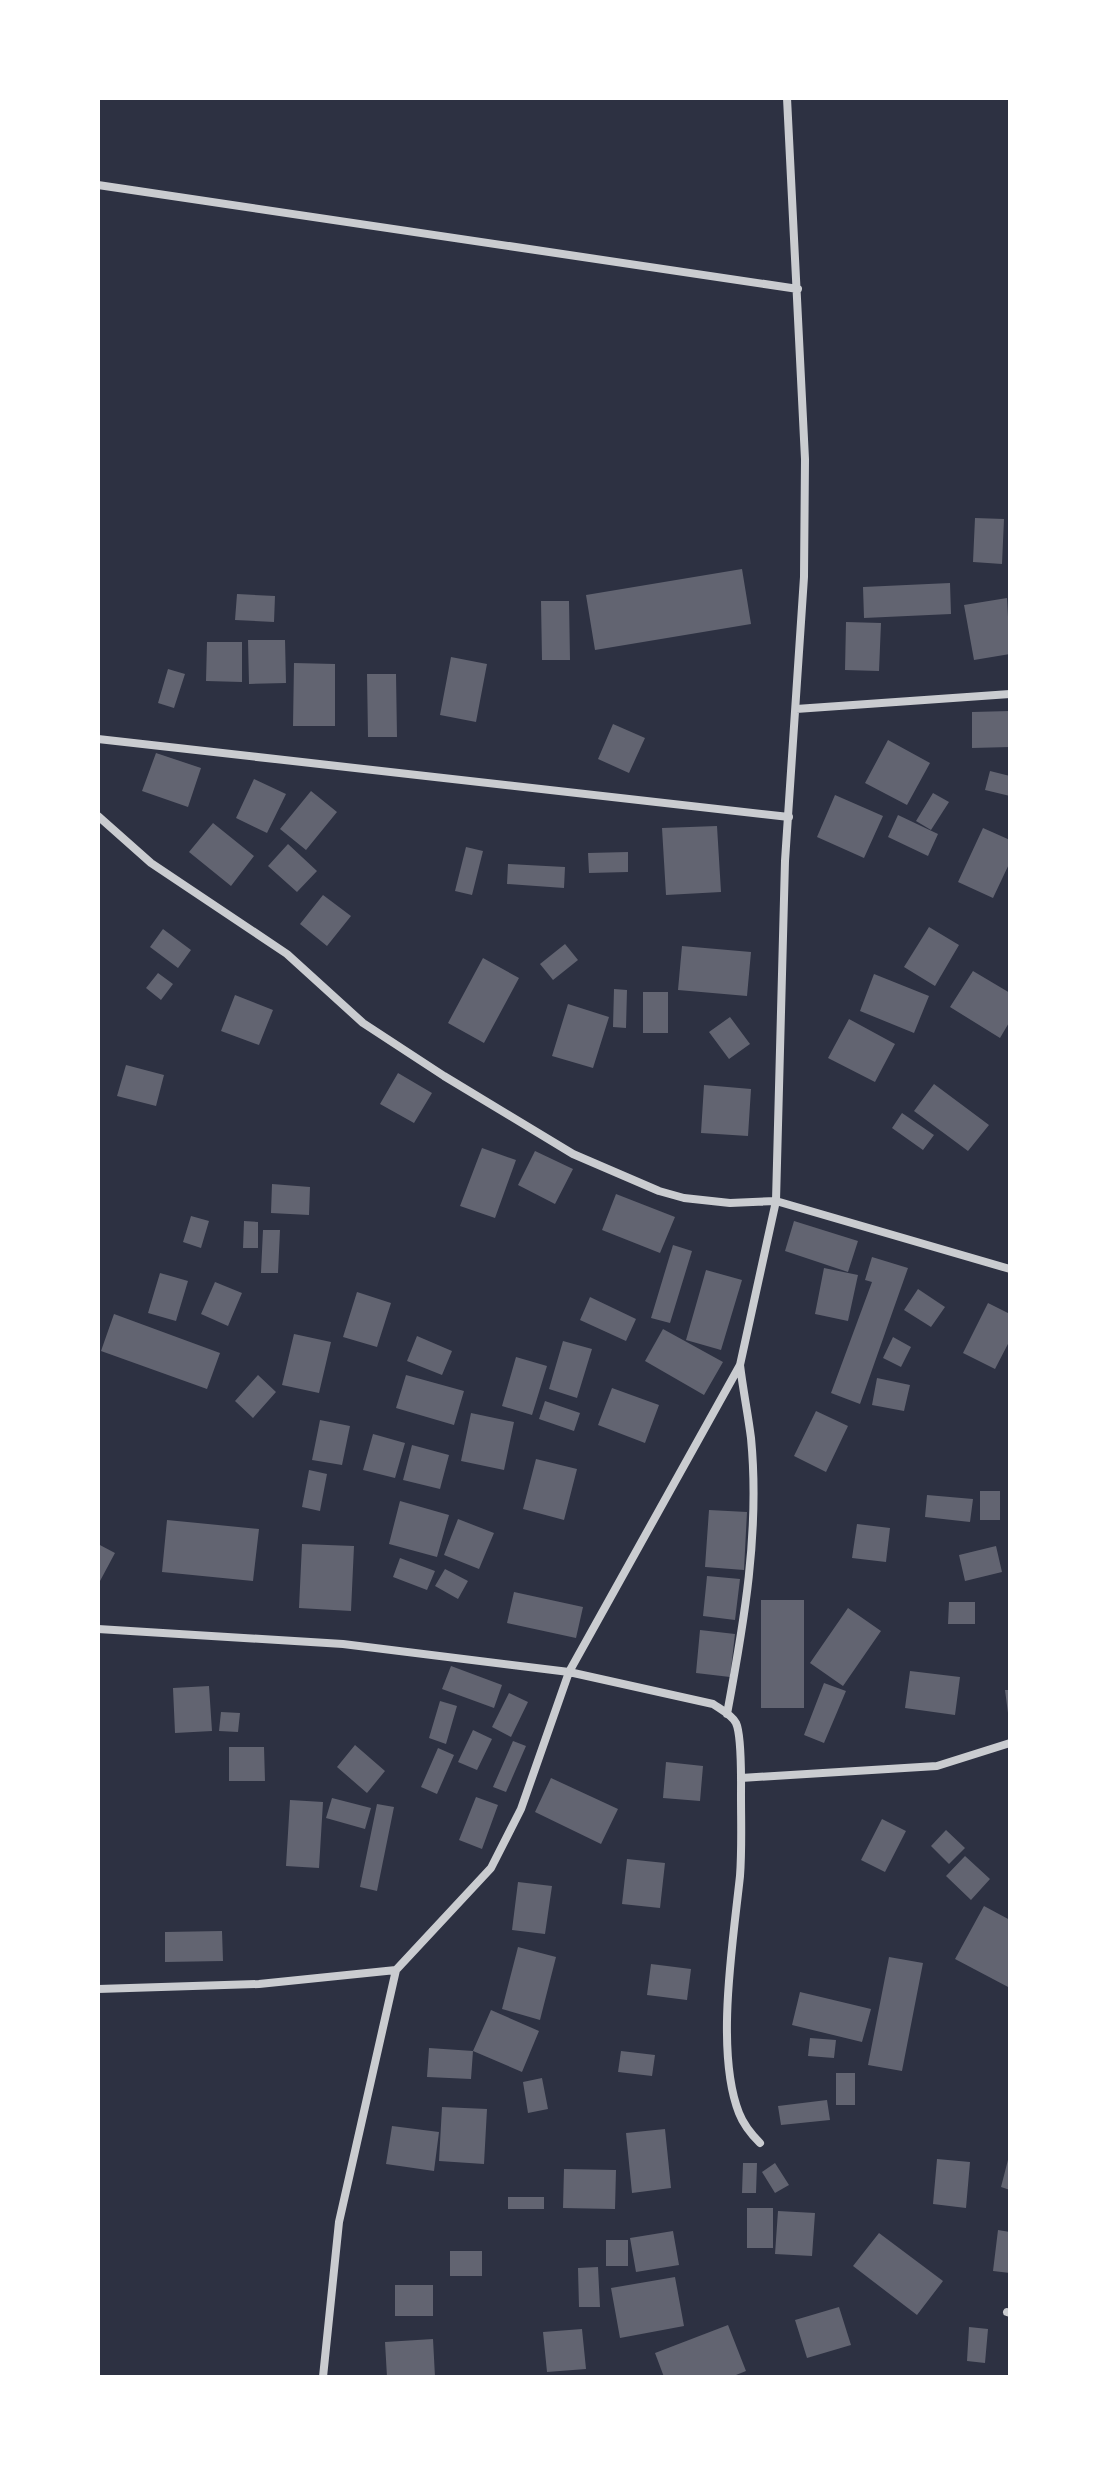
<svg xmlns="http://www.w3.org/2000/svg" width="1108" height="2475" viewBox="0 0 1108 2475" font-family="Inter,sans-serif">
  <rect width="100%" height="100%" fill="#2d3142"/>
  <path fill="#626471" d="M975,518L1004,519L1002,564L973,562Z
    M742,569L751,624L595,650L586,595Z
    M950,583L951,614L864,618L863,587Z
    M237,594L275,596L274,622L235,620Z
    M1007,598L1010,654L974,660L964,605Z
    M541,601H569L570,660H542Z
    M846,622L881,623L879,671L845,670Z
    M248,640H285L286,683L249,684Z
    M207,642H242V682L206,681Z
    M451,657L487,664L476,722L440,715Z
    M294,663L335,664V726H293Z
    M168,669L185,674L174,708L158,703Z
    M367,674H396L397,737H368Z
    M1010,711V747L972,748V712Z
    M613,724L645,738L629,773L598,759Z
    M888,740L930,763L907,805L865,783Z
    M156,753L201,768L188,807L142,791Z
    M990,771L1010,776V796L985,790Z
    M254,779L286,794L267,833L236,818Z
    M311,791L337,812L306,850L280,829Z
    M933,793L949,802L931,830L916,821Z
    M835,795L883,816L864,858L817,837Z
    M898,815L938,834L928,856L888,837Z
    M213,823L254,856L231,886L189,852Z
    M717,826L721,892L666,895L662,828Z
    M983,828L1010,840V862L993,898L958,882Z
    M288,844L317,871L297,892L268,866Z
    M466,847L483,851L472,895L455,891Z
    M628,852V872L589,873L588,853Z
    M508,864L565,867L564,888L507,884Z
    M323,895L351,916L327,946L300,924Z
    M929,927L959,945L935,986L904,967Z
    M163,929L191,950L178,968L150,947Z
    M565,944L578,960L553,980L540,964Z
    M682,946L751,952L747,996L678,990Z
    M483,958L519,978L484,1043L448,1023Z
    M973,971L1010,993V1021L1000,1038L950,1007Z
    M158,973L173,984L161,1000L146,988Z
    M874,974L929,996L914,1033L860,1011Z
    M614,989L627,990L626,1028L613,1027Z
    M643,992H668V1033H643Z
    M235,995L273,1010L259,1045L221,1031Z
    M568,1004L609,1017L593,1068L552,1056Z
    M730,1017L750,1044L729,1059L709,1032Z
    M849,1019L895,1044L875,1082L828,1058Z
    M126,1065L164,1075L156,1106L117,1096Z
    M398,1073L432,1093L414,1123L380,1104Z
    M934,1084L989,1125L968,1151L914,1111Z
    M704,1085L751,1089L748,1136L701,1133Z
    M902,1113L934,1135L923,1150L892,1128Z
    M482,1148L516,1160L495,1218L460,1206Z
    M535,1151L573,1169L555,1204L518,1185Z
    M272,1184L310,1187L309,1215L271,1213Z
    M616,1194L675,1217L660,1253L602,1230Z
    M191,1216L209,1221L201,1248L183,1242Z
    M244,1221L258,1222V1248H243Z
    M794,1221L858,1241L848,1272L785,1251Z
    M263,1230H280L278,1273H261Z
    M673,1245L692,1251L670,1323L651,1318Z
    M872,1257L908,1268L860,1404L831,1393L872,1282L865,1280Z
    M824,1268L858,1275L848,1321L815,1314Z
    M706,1270L742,1280L721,1350L686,1340Z
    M160,1273L188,1281L176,1321L148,1313Z
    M215,1282L242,1293L228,1326L201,1314Z
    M918,1289L945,1307L931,1327L904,1310Z
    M357,1292L391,1303L377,1347L343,1337Z
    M590,1297L636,1319L626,1341L580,1320Z
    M988,1303L1010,1314V1340L995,1369L963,1353Z
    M114,1314L220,1353L207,1389L101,1351Z
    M663,1329L723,1362L704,1395L645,1361Z
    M294,1334L331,1342L319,1393L282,1385Z
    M417,1336L452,1351L442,1375L407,1361Z
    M893,1337L911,1347L901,1367L883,1358Z
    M563,1341L592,1349L577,1398L549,1389Z
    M516,1357L547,1366L532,1415L502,1406Z
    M258,1375L276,1392L253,1418L235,1401Z
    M406,1375L464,1391L454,1425L396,1408Z
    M877,1378L910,1385L904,1411L872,1405Z
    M612,1388L659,1405L645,1443L598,1425Z
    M545,1401L580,1413L574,1431L539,1419Z
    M816,1411L848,1426L826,1472L794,1456Z
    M471,1413L514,1422L504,1470L461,1461Z
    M320,1420L350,1426L342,1465L312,1460Z
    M373,1434L405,1443L395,1478L363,1470Z
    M412,1445L449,1455L440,1489L403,1480Z
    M536,1459L577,1469L564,1520L523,1509Z
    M309,1470L327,1474L320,1511L302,1507Z
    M980,1491H1000V1520H980Z
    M927,1495L973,1499L970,1522L925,1517Z
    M400,1501L449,1515L437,1557L389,1544Z
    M709,1510L747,1512L744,1570L705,1567Z
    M458,1519L494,1533L479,1569L444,1555Z
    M167,1520L259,1529L253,1581L162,1572Z
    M857,1524L890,1528L886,1562L852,1558Z
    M98,1544L115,1553L100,1581L98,1579Z
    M302,1544L354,1546L351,1611L299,1608Z
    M996,1546L1002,1572L965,1581L959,1555Z
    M400,1558L435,1571L427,1590L393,1577Z
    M445,1569L468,1581L458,1599L435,1586Z
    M707,1576L740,1579L735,1620L703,1616Z
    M514,1592L583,1607L576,1638L507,1623Z
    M761,1600H804V1708H761Z
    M949,1602H975V1624H948Z
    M848,1608L881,1631L843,1686L810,1663Z
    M700,1630L735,1634L730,1677L696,1673Z
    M451,1666L502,1685L494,1708L442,1689Z
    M910,1671L960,1677L955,1715L905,1708Z
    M824,1683L846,1691L824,1743L804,1735Z
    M209,1686L212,1731L175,1733L173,1688Z
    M1005,1690H1010V1713H1008Z
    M509,1693L528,1702L511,1737L492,1727Z
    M440,1701L457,1706L446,1744L429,1738Z
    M221,1712L240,1713L238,1732L219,1731Z
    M473,1730L492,1739L477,1770L458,1762Z
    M513,1741L526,1746L506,1792L493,1787Z
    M355,1745L385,1771L367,1793L337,1767Z
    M229,1747H264L265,1781H229Z
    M438,1748L454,1755L437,1794L421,1787Z
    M666,1762L703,1766L700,1801L663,1798Z
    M551,1778L618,1809L601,1844L535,1812Z
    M476,1797L498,1805L482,1849L459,1840Z
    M332,1798L371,1808L365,1829L326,1818Z
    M290,1800L323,1802L319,1868L286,1866Z
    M377,1804L394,1807L377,1891L360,1887Z
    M882,1819L906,1831L885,1872L861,1860Z
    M946,1830L965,1848L949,1864L931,1846Z
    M965,1856L990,1879L971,1900L946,1876Z
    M627,1859L665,1863L660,1908L622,1904Z
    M518,1882L552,1886L545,1934L512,1930Z
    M984,1906L1010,1920V1988L955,1959Z
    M222,1931L223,1961L165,1962V1932Z
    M518,1947L556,1957L540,2020L502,2009Z
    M889,1957L923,1963L902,2071L868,2065Z
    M651,1964L691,1969L687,2000L647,1995Z
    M800,1992L871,2009L862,2042L792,2025Z
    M491,2010L539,2031L522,2072L473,2051Z
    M810,2038L836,2040L834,2058L808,2056Z
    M429,2048L473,2051L471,2079L427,2077Z
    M621,2051L655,2055L652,2076L618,2072Z
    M836,2073H855V2105H836Z
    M542,2078L548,2109L528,2113L523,2082Z
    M827,2100L830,2120L781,2125L778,2106Z
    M442,2107L487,2109L484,2164L439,2161Z
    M392,2126L439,2132L434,2171L386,2164Z
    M665,2129L671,2188L632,2193L626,2133Z
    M1009,2156H1010V2190L1001,2187Z
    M937,2159L970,2162L966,2208L933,2204Z
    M743,2163H757L756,2193H742Z
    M775,2163L789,2185L775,2193L762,2172Z
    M564,2169L616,2170L615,2209L563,2208Z
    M508,2197H544V2209H508Z
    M747,2208H773V2248H747Z
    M778,2211L815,2213L812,2256L775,2254Z
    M998,2230L1010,2232V2273L993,2271Z
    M673,2231L679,2265L636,2272L630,2238Z
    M879,2233L943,2281L917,2315L853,2266Z
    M606,2240H628V2266H606Z
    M450,2251H482V2276H450Z
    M598,2267L600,2307H579L578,2268Z
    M675,2277L684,2326L620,2338L611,2288Z
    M395,2285H433V2316H395Z
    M839,2307L851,2345L807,2358L795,2320Z
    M728,2325L746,2371L731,2377H664L655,2353Z
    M969,2327L988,2329L985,2363L967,2361Z
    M582,2329L586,2369L547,2372L543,2332Z
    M433,2339L435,2377H387L385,2342Z"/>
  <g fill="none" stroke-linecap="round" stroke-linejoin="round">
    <path stroke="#caccd0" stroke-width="8" d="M98,185L798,289
      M796,709L1010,694
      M98,739L789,817
      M98,816L151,863L287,954L363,1023L444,1076L573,1154L659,1191L684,1198L730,1203L776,1201L1010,1269
      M98,1629L343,1644L569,1672L713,1704C720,1709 732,1715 736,1723C742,1736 741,1781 741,1796C741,1823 742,1850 740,1876C733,1942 715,2052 739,2113C744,2126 751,2134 760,2143
      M727,1714C744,1623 760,1531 751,1438C748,1414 743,1390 740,1365
      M741,1778L937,1766L1010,1743
      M98,1989L259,1984L396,1970
      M1007,2312L1010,2313
      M323,2377L339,2222L396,1970L491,1868L521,1809L569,1672L740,1365L776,1201L785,861L804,577L805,459L787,98"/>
  </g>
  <rect width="1108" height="2475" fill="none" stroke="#ffffff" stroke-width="200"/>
</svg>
